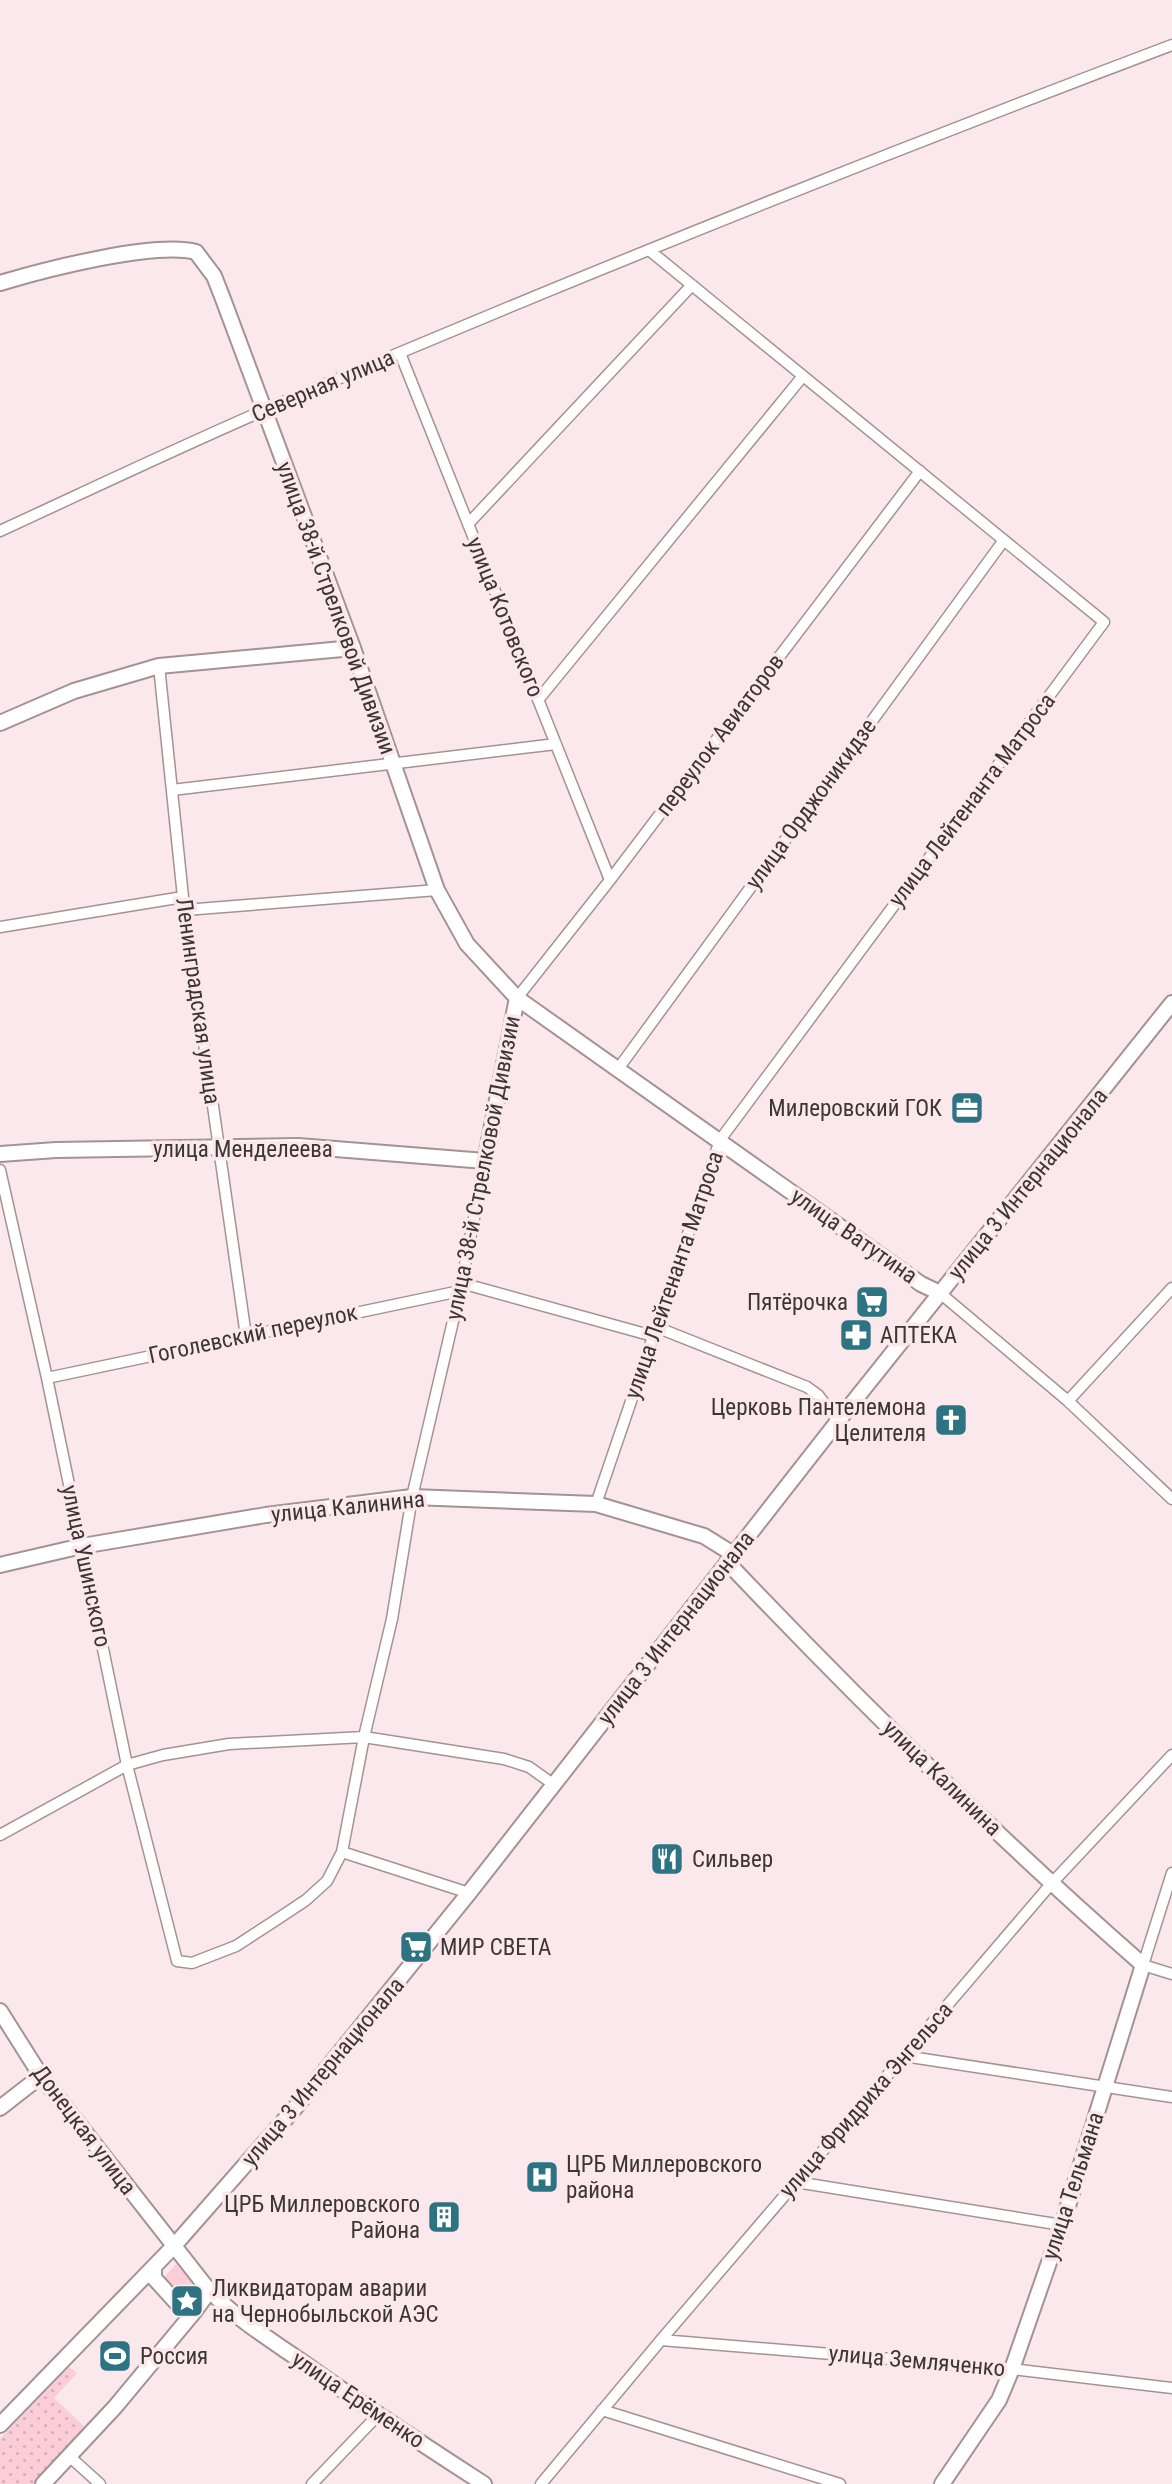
<svg xmlns="http://www.w3.org/2000/svg" width="1172" height="2484" viewBox="0 0 1172 2484" font-family="'Roboto Condensed',sans-serif">
  <defs>
    <pattern id="park-dots" width="8" height="8" patternUnits="userSpaceOnUse" patternTransform="scale(1.75)"><rect width="8" height="8" fill="#facdd7"/><path d="M2 2h.1M6 6h.1" fill="none" stroke="#d7b1b9" stroke-width="1.8" stroke-linecap="round"/></pattern>
  </defs>
  <rect width="100%" height="100%" fill="#fbe8ec"/>
  <path fill="#facdd7" d="M176,2264L202,2293L189,2307L164,2278Z"/>
  <path fill="url(#park-dots)" d="M67,2366L77,2373L54,2398L88,2430L35,2484H0V2439Z"/>
  <g fill="none" stroke-linecap="round" stroke-linejoin="round">
    <defs>
      <path id="street" d="M400,353L610,880
        M468,524L692,285
        M0,531C89,490 177,448 267,409C566,281 868,160 1172,45
        M159,666L183,897L246,1336
        M538,700L803,376
        M172,790L556,744
        M185,910L437,890
        M0,927L183,897
        M517,998L610,880L920,471
        M618,1069L1004,540
        M0,1170L47,1378L127,1765L177,1961L192,1963L236,1946L279,1918L306,1900L327,1881L342,1852L364,1737L392,1619L412,1497L460,1291L485,1161
        M461,1283L653,1336
        M940,1293L1068,1401L1172,1499
        M656,1327L807,1387L818,1395L838,1421
        M47,1378L460,1291
        M1068,1401L1172,1288
        M596,1504L720,1140L1104,622L649,250
        M0,1835L127,1765L163,1755L229,1744L364,1737L504,1759L529,1767L553,1784
        M342,1852L469,1893
        M1172,1873L1143,1965L1172,1974
        M904,2056L1172,2097
        M796,2182L1062,2225
        M661,2340L1012,2369L1172,2388
        M602,2410L840,2484
        M69,2456L100,2484
        M312,2484L378,2415
        M541,2484L661,2340L1051,1884L1172,1755"/>
      <path id="secondary" d="M0,283C44,270 154,241 196,252L214,276L223,299L353,648L437,890L467,944L517,998L921,1284L940,1293
        M0,723L74,691L159,666L353,648
        M0,1154L56,1150L298,1146L485,1161L517,998
        M727,1562C860,1702 998,1838 1143,1965L1062,2225L1012,2369L999,2400L942,2484
        M0,1565L82,1546L266,1515L412,1497L596,1504L704,1536L733,1554
        M0,2011L41,2076L204,2284L205,2297L194,2312L115,2407L43,2484
        M0,2108L41,2076
        M154,2267V2278L184,2311L194,2312
        M204,2284C230,2315 268,2338 301,2361C361,2404 422,2444 484,2484
        M0,2425L173,2247L295,2108L469,1893L838,1421L1172,1003"/>
    </defs>
    <use href="#street" stroke="#a39296" stroke-width="13"/>
    <use href="#secondary" stroke="#a39296" stroke-width="18"/>
    <use href="#street" stroke="#fff" stroke-width="10"/>
    <use href="#secondary" stroke="#fff" stroke-width="14"/>
  </g>
  <defs>
    <symbol id="office-square" viewBox="-11 -11 22 22"><rect x="-9" y="-9" width="18" height="18" rx="4" fill="#2d7381" stroke="#fbe8ec"/><path d="M-6-3h4V-5.5h4V-3h4V5H-6ZM-1-4.5V-3h2v-1.5ZM-6 0V1H6V0Z" fill="#fff"/></symbol>
    <symbol id="supermarket-square" viewBox="-11 -11 22 22"><rect x="-9" y="-9" width="18" height="18" rx="4" fill="#2d7381" stroke="#fbe8ec"/><path d="M-6-5.5h2.5l.6 2H6L4.5 2H-2.5L-4.4-4H-6ZM-1.5 3.2a1.3 1.3 0 1 0 .1 0ZM3 3.2a1.3 1.3 0 1 0 .1 0Z" fill="#fff"/></symbol>
    <symbol id="pharmacy-square" viewBox="-11 -11 22 22"><rect x="-9" y="-9" width="18" height="18" rx="4" fill="#2d7381" stroke="#fbe8ec"/><path d="M-2-6h4v4h4v4h-4v4h-4v-4h-4v-4h4Z" fill="#fff"/></symbol>
    <symbol id="church-square" viewBox="-11 -11 22 22"><rect x="-9" y="-9" width="18" height="18" rx="4" fill="#2d7381" stroke="#fbe8ec"/><path d="M-1.2-6h2.4v3.5h3.3v2.4h-3.3V6h-2.4V-.1h-3.3v-2.4h3.3Z" fill="#fff"/></symbol>
    <symbol id="restaurant-square" viewBox="-11 -11 22 22"><rect x="-9" y="-9" width="18" height="18" rx="4" fill="#2d7381" stroke="#fbe8ec"/><path d="M-5-6h1v4h1v-4h1v4h1v-4h1v5L-1.5 .5V6h-2V.5L-5-1ZM5-6V6H3V1.5H1.5Q1.5-4 5-6Z" fill="#fff"/></symbol>
    <symbol id="hospital-square" viewBox="-11 -11 22 22"><rect x="-9" y="-9" width="18" height="18" rx="4" fill="#2d7381" stroke="#fbe8ec"/><path d="M-5-5h3v3.5h4V-5h3V5h-3V1.5h-4V5h-3Z" fill="#fff"/></symbol>
    <symbol id="building-square" viewBox="-11 -11 22 22"><rect x="-9" y="-9" width="18" height="18" rx="4" fill="#2d7381" stroke="#fbe8ec"/><path d="M-4-6H4V6H1V3H-1V6H-4ZM-2.5-4.3h1.7v1.8h-1.7ZM.8-4.3h1.7v1.8H.8ZM-2.5-1h1.7V.8h-1.7ZM.8-1h1.7V.8H.8Z" fill="#fff"/></symbol>
    <symbol id="sight-square" viewBox="-11 -11 22 22"><rect x="-9" y="-9" width="18" height="18" rx="4" fill="#2d7381" stroke="#fbe8ec"/><path d="M0-6L1.8-2.2L6-1.7L2.9 1.2L3.7 5.4L0 3.3L-3.7 5.4L-2.9 1.2L-6-1.7L-1.8-2.2Z" fill="#fff"/></symbol>
    <symbol id="stadium-square" viewBox="-11 -11 22 22"><rect x="-9" y="-9" width="18" height="18" rx="4" fill="#2d7381" stroke="#fbe8ec"/><path d="M0-5a6.5 5 0 1 0 0 10a6.5 5 0 1 0 0-10ZM-3.5-1.8h7v3.6h-7Z" fill="#fff"/></symbol>
  </defs>
  <g fill-rule="evenodd">
    <use href="#office-square" x="948" y="1089" width="38" height="38"/>
    <use href="#supermarket-square" x="853" y="1283" width="38" height="38"/>
    <use href="#pharmacy-square" x="837" y="1316" width="38" height="38"/>
    <use href="#church-square" x="932" y="1401" width="38" height="38"/>
    <use href="#restaurant-square" x="648" y="1840" width="38" height="38"/>
    <use href="#supermarket-square" x="397" y="1928" width="38" height="38"/>
    <use href="#hospital-square" x="523" y="2158" width="38" height="38"/>
    <use href="#building-square" x="425" y="2198" width="38" height="38"/>
    <use href="#sight-square" x="168" y="2282" width="38" height="38"/>
    <use href="#stadium-square" x="96" y="2337" width="38" height="38"/>
  </g>
  <g text-anchor="middle" dominant-baseline="central" stroke-width="7" stroke-linejoin="round" paint-order="stroke">
    <g font-size="23" fill="#3c3537" stroke="#fbe8ec">
      <text transform="translate(323 386) rotate(-23)">Северная улица</text>
      <text transform="translate(336 608) rotate(70)">улица 38-й Стрелковой Дивизии</text>
      <text transform="translate(505 617) rotate(68)">улица Котовского</text>
      <text transform="translate(720 735) rotate(-53)">переулок Авиаторов</text>
      <text transform="translate(972 800) rotate(-53)">улица Лейтенанта Матроса</text>
      <text transform="translate(811 804) rotate(-54)">улица Орджоникидзе</text>
      <text transform="translate(198 1001) rotate(82)">Ленинградская улица</text>
      <text x="243" y="1149">улица Менделеева</text>
      <text transform="translate(483 1168) rotate(-79)">улица 38-й Стрелковой Дивизии</text>
      <text transform="translate(1028 1184) rotate(-51)">улица 3 Интернационала</text>
      <text transform="translate(854 1236) rotate(35)">улица Ватутина</text>
      <text transform="translate(674 1275) rotate(-71)">улица Лейтенанта Матроса</text>
      <text transform="translate(253 1334) rotate(-12)">Гоголевский переулок</text>
      <text transform="translate(348 1507) rotate(-6)">улица Калинина</text>
      <text transform="translate(86 1566) rotate(78)">улица Ушинского</text>
      <text transform="translate(676 1628) rotate(-52)">улица 3 Интернационала</text>
      <text transform="translate(942 1778) rotate(44)">улица Калинина</text>
      <text transform="translate(323 2072) rotate(-50)">улица 3 Интернационала</text>
      <text transform="translate(866 2100) rotate(-49)">улица Фридриха Энгельса</text>
      <text transform="translate(84 2130) rotate(53)">Донецкая улица</text>
      <text transform="translate(1073 2186) rotate(-72)">улица Тельмана</text>
      <text transform="translate(917 2361) rotate(5)">улица Земляченко</text>
      <text transform="translate(358 2400) rotate(34)">улица Ерёменко</text>
    </g>
    <g font-size="23" fill="#3c3537" stroke="#fbe8ec" text-anchor="start">
      <text x="942" y="1108" text-anchor="end">Милеровский ГОК</text>
      <text x="848" y="1302" text-anchor="end">Пятёрочка</text>
      <text x="880" y="1335">АПТЕКА</text>
      <text x="926" y="1407" text-anchor="end">Церковь Пантелемона<tspan x="926" dy="26">Целителя</tspan></text>
      <text x="692" y="1859">Сильвер</text>
      <text x="440" y="1947">МИР СВЕТА</text>
      <text x="566" y="2164">ЦРБ Миллеровского<tspan x="566" dy="26">района</tspan></text>
      <text x="420" y="2204" text-anchor="end">ЦРБ Миллеровского<tspan x="420" dy="26">Района</tspan></text>
      <text x="212" y="2288">Ликвидаторам аварии<tspan x="212" dy="26">на Чернобыльской АЭС</tspan></text>
      <text x="140" y="2356">Россия</text>
    </g>
  </g>
</svg>
